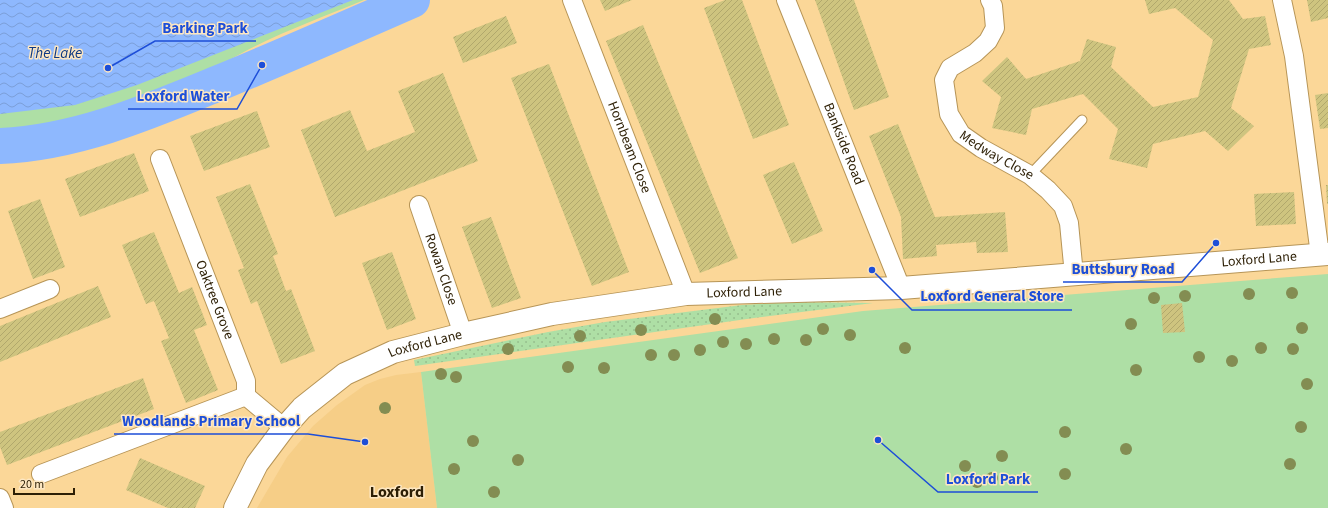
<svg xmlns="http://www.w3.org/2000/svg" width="1328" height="508" viewBox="0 0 1328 508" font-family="'Source Sans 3',sans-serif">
  <defs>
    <pattern id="grass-dots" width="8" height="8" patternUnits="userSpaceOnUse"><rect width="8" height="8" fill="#aedfa5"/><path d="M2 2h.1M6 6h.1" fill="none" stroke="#96bf8d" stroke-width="1.8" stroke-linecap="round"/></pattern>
    <pattern id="water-waves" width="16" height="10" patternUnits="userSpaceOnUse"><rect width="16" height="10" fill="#8eb8fe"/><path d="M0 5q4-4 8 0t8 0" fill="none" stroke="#7b9ed8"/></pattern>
    <pattern id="building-hatch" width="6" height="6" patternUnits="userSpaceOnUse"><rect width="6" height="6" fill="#cec47f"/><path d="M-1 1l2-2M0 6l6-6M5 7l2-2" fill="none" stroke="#b1a86c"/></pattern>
  </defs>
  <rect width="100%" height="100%" fill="#fbd798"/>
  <path fill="#f6ce87" d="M421,372L437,508H257L287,457L313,426L337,405L365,385L380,379L396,375Z"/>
  <path fill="url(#grass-dots)" d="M794,302L873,303L754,318L415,366L414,360L548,332L605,322L742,305Z"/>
  <path fill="#aedfa5" d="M0,0H364C323,17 281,32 242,53C224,62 207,74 190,83C132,115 66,138 0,140Z
    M1328,274V508H437L421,372L863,311Z"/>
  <path fill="url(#water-waves)" d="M0,0H353L137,85L75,105L0,114Z"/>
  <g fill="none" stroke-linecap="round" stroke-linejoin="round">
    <path stroke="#8eb8fe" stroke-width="36" d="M0,146C75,143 146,113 214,85C280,58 346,29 412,0"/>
  </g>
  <path fill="url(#building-hatch)" d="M600,0H632L605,11Z
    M725,0H742L789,125L753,139L704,8Z
    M815,0H854L889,97L854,110Z
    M1145,0H1229L1243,19L1265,16L1271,45L1249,49L1231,108L1254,126L1228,151L1205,131L1153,144L1147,168L1109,159L1118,129L1083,94L1032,109L1026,135L992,128L1001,97L982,81L1007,57L1026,79L1080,61L1087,39L1116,47L1111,67L1153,107L1198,97L1213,40L1175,8L1149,14Z
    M1307,0H1328V18L1311,22Z
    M506,16L517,43L463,63L453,37Z
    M643,25L738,258L700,273L606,41Z
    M549,64L629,272L592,286L511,78Z
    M443,73L478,161L335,217L301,130L350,110L367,151L415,132L398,91Z
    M1328,93V128L1320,129L1315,95Z
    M257,111L270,147L204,171L190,136Z
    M898,124L935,217L1005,212L1008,252L977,253L976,242L936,245L937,256L903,259L901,217L869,136Z
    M134,153L149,191L80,217L65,179Z
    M794,162L823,231L792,244L763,175Z
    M250,184L278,254L273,256L286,291L291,289L315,351L281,364L257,301L251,304L238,270L244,268L216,197Z
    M1326,185H1328V204H1327Z
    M1294,192L1296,224L1256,226L1254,194Z
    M40,199L65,267L33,279L8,211Z
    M491,217L521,298L492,308L462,227Z
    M154,232L179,293L192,287L207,325L194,330L218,390L186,403L161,341L169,338L154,301L146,304L122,245Z
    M392,252L416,319L387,330L362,263Z
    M98,286L111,317L0,362V326Z
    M1182,303L1185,332L1163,333L1161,305Z
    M143,378L154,409L7,465L0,447V432Z
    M140,458L205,486L195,508H168L126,490Z"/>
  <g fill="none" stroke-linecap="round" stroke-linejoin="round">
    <defs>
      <path id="lane" d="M1030,175L1082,120"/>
      <g id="street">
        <path id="s1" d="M572,0L686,294"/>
        <path id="s2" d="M786,0L901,288"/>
        <path id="s3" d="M990,0L993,6L995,28L988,41L975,53L950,68L944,80L949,114L961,134L981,148L1030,175L1048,190L1063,206L1069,223L1074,275"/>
        <path d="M1282,0L1294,56L1320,255"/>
        <path id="s4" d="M160,159L246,381V396L284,428"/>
        <path id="s5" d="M419,205L463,334"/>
        <path d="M0,309L50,289"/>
        <path d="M41,474L246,396"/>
        <path d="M0,498L4,508"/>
      </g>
      <g id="secondary">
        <path id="s6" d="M235,508L257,464L284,428L302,408L345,374L393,352L463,334L552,314L686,294L901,288L1328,254"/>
      </g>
    </defs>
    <use href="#lane" stroke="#b79557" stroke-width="11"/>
    <use href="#street" stroke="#b79557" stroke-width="20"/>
    <use href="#secondary" stroke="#b79557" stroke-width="24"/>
    <use href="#lane" stroke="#fff" stroke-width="9"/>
    <use href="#street" stroke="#fff" stroke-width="18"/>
    <use href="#secondary" stroke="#fff" stroke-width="22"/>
  </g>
  <g fill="#838d52">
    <circle cx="1292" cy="293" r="6"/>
    <circle cx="1249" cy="294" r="6"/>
    <circle cx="1185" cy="296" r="6"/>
    <circle cx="1154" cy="298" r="6"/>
    <circle cx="715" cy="319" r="6"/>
    <circle cx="1131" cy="324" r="6"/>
    <circle cx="1302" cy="328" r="6"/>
    <circle cx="823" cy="329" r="6"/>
    <circle cx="641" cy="330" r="6"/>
    <circle cx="850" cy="335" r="6"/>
    <circle cx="580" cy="336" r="6"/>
    <circle cx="774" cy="339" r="6"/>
    <circle cx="806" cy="340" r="6"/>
    <circle cx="723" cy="342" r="6"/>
    <circle cx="746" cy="344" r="6"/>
    <circle cx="905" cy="348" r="6"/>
    <circle cx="1261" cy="348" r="6"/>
    <circle cx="508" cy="349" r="6"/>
    <circle cx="1293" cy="349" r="6"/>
    <circle cx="700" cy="350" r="6"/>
    <circle cx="651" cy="355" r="6"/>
    <circle cx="674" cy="355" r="6"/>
    <circle cx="1199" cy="357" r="6"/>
    <circle cx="1232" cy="361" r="6"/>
    <circle cx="568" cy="367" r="6"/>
    <circle cx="604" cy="368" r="6"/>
    <circle cx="1136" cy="370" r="6"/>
    <circle cx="441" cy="374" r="6"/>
    <circle cx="456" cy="377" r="6"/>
    <circle cx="1307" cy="384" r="6"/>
    <circle cx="385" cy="408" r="6"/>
    <circle cx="1301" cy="427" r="6"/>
    <circle cx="1065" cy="432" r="6"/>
    <circle cx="473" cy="441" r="6"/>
    <circle cx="1126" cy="449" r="6"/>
    <circle cx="1002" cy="456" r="6"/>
    <circle cx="518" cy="460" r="6"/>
    <circle cx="1290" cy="464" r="6"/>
    <circle cx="965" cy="466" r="6"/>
    <circle cx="454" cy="469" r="6"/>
    <circle cx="1065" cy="474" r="6"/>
    <circle cx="992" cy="478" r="6"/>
    <circle cx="977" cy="482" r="6"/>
    <circle cx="494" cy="492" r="6"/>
  </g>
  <g text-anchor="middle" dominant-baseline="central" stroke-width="3" stroke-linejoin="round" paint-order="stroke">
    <g font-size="14" fill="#2d1f05" stroke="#fde7c2">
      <text stroke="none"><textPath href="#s2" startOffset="155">Bankside Road</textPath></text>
      <text stroke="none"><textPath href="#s1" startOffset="158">Hornbeam Close</textPath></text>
      <text stroke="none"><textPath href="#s3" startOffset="203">Medway Close</textPath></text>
      <text stroke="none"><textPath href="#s6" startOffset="1102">Loxford Lane</textPath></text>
      <text stroke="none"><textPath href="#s5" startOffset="68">Rowan Close</textPath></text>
      <text stroke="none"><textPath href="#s6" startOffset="586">Loxford Lane</textPath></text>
      <text stroke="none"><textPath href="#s4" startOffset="151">Oaktree Grove</textPath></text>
      <text stroke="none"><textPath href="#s6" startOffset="262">Loxford Lane</textPath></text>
    </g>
    <g font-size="15" font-style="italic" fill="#0d3883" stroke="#fde7c2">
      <text x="55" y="53">The Lake</text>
    </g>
    <g font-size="16" font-weight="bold" fill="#2d1f05" stroke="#fde7c2">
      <text x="397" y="492">Loxford</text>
    </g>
  </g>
  <path fill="none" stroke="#1d4ed8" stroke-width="1.5" d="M108 68L155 41H256M262 65L237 109H128M1216 243L1182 282H1063M872 270L912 310H1072M365 442L308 434H114M878 440L938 492H1038"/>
  <g fill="#1d4ed8" stroke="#fde7c2" stroke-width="1.5">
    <circle cx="108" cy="68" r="4"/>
    <circle cx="262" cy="65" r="4"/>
    <circle cx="1216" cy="243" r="4"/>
    <circle cx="872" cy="270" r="4"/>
    <circle cx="365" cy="442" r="4"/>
    <circle cx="878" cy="440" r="4"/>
  </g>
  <g font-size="15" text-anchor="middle" font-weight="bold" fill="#1d4ed8" stroke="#fde7c2" stroke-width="3" stroke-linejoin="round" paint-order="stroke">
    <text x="205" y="33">Barking Park</text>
    <text x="183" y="101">Loxford Water</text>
    <text x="1123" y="274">Buttsbury Road</text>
    <text x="992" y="301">Loxford General Store</text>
    <text x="211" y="426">Woodlands Primary School</text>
    <text x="988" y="484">Loxford Park</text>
  </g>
  <path d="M14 488v6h60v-6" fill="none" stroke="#2d1f05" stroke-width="2"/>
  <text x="20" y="488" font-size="12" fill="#2d1f05" stroke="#fde7c2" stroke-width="3" paint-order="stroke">20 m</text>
</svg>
